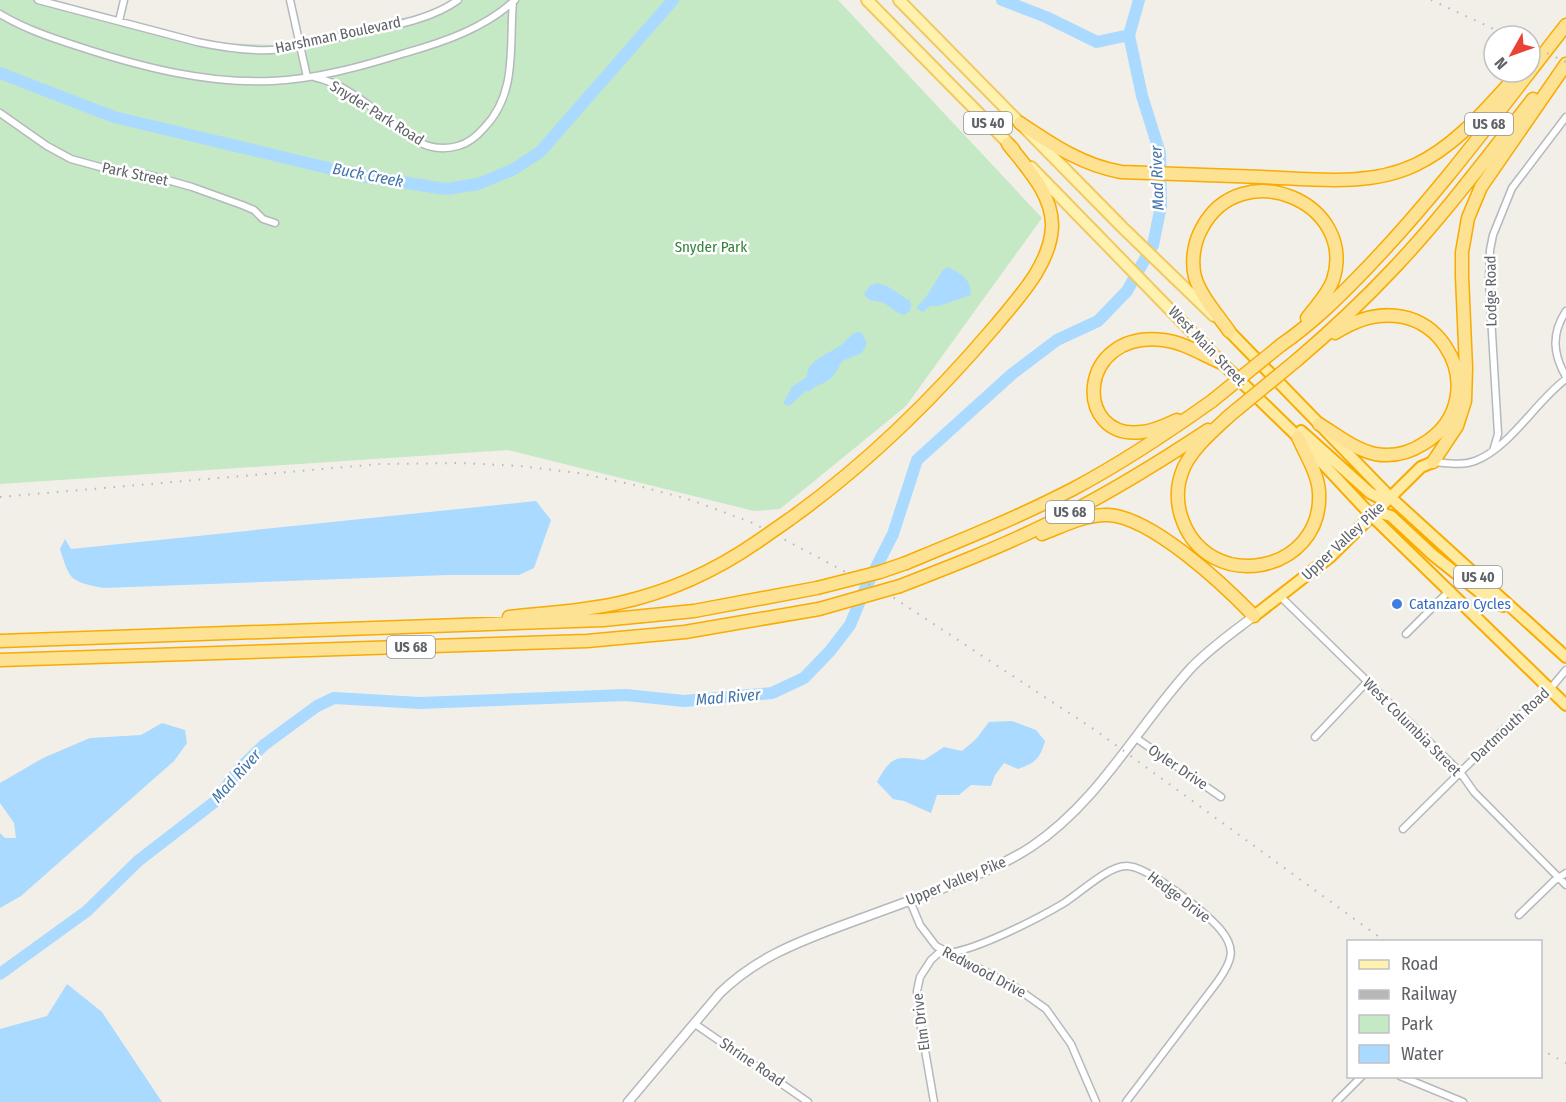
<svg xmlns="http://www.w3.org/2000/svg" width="1566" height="1102" viewBox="0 0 1566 1102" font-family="'Fira Sans Condensed',sans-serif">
  <rect width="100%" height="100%" fill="#f1efe8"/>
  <path fill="#c5e8c5" d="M0,0H46L197,42L300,46L434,14L453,0H838L1042,218L906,406L780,509L754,511L508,450L0,484Z"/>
  <path fill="#aadaff" d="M947,267C961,273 971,279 971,295L939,306H930L923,312L917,309V307L926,297L943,270Z
    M877,283L887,286L910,301C913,307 910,313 903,315C895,313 890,305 881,302C873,300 869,302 864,294L871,285Z
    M857,332L862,333L867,343L862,353L842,361C838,369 834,377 827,381C821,385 815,385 810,391H806L789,406L783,404L792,387L807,377C806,360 830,354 841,345C847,340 850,335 857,332Z
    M536,501L551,520L534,568L519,575H447L103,588C70,581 70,581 60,549L65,539L71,549Z
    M1012,721L1036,730L1045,741C1040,759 1035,763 1018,769L1004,763L995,775L991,786L971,785L959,795H937L931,813L904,801L893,799L877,782C891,756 896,756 924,760L944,747L962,751L976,739L989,722Z
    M162,723L185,730L187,743L174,761L21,896L0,908V833L5,838H16L14,823L0,803V783L43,758L90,738L141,735Z
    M67,984L102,1012L162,1102H0V1029L47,1016Z"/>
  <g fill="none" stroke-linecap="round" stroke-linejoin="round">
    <path stroke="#aadaff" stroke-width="12" d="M1002,0L1046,17L1097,42L1129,35
      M0,73L114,117L362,176L446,189L478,184L514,169L540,152L673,0
      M0,974L87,911L138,861L217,800L239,769L264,745L317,706L334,698L420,703L626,695L684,701L772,693L804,678L830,651L850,625L865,589L893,534L917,460L1012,374L1057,340L1098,321L1127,291L1153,245L1161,206L1160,153L1142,96L1129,35L1139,0"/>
    <defs>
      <path id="minor" d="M38,0L197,42C221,47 246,51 271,50C295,49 320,41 344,36C381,27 426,23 458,0
        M290,0L307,77
        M0,14C25,29 52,38 80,47C141,67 207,84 272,81C317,79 363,66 405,53C444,42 485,28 515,0
        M119,21L124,0
        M314,77C352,85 383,119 414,139C427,148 443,150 458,146C469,143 477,136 484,128C518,93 509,46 513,2
        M0,113L47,146L71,159L100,167L153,176L192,187L242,205L254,210L263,219L275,223
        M1566,311C1551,334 1553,354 1566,377
        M1493,451L1498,434L1489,282L1490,250L1493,235L1512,188L1566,117
        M1433,462C1447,463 1462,466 1475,461C1511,447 1535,402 1566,379
        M1281,597L1460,772L1474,792L1566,885
        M1406,634L1449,591
        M1315,737L1367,682
        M1136,738L1221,797
        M1403,829L1502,731L1550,689L1566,670
        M910,901L920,925L936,946L1015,987L1046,1009L1071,1044L1096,1102
        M1519,915L1555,880L1566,873
        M947,953C975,951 1039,918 1064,903C1080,893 1108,866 1126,866C1147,865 1206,913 1220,929C1237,949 1232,961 1218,981L1126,1102
        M695,1024L808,1102
        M1400,1076L1463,1102
        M934,1102L921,1027L917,991L920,977L931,960L942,950
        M1336,1102L1362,1076"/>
      <path id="tertiary" d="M628,1102L720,993C755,959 793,944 838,927C871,915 903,903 936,891C969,878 1002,866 1031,847C1099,802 1137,727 1191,668C1210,648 1232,633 1254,616"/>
      <path id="primary" d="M867,0L1014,149
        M899,0L1122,227L1214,316
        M1031,167L1221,362"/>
      <path id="trunk" d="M1229,331L1390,497L1566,657
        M1222,363L1298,437L1371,515L1566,705
        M1301,431L1370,493L1378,497H1390
        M1372,515L1381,513L1391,516L1433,555L1482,594L1503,606
        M1254,616L1330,557L1421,467L1433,462"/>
      <path id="motorway" d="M1020,123C1053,145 1082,165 1121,172C1168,174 1215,175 1262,177C1312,179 1369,187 1415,165C1458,145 1489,105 1520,72
        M1229,331C1218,315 1201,297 1195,277C1191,261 1194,242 1202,228C1241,154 1358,202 1333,280C1328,294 1316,306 1307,318
        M1281,345C1313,323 1340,296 1366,269C1439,193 1501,108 1566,25
        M1297,360C1331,331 1363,301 1394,268C1444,215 1488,156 1533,99
        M1229,416C1213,431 1194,447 1184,467C1177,483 1176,500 1181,516C1206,596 1324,574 1319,492C1318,473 1305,454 1298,437
        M1177,420C1166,425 1154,431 1142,432C1073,441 1076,330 1163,340C1183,342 1203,355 1222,363
        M1319,424C1337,435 1354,449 1375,454C1392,457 1409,453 1423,444C1502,397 1434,269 1335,333
        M1433,462L1457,426L1465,401L1466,368L1462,276V252L1468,218L1481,187L1566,64
        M790,519C867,464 935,397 996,325C1019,297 1050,265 1052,227C1053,195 1027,168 1008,144
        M1042,534C1063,526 1086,514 1108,515C1152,517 1224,585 1254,616
        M906,563C962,540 1019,517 1073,489C1122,463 1167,433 1212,401
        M900,586C949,567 998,548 1045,525C1102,498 1155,465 1208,430
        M509,617C546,613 583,611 619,603C669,592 715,571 757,542
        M0,641L603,620L694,611L817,588
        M0,660L587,641L685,632L819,609"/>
    </defs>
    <use href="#minor" stroke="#b5b8bc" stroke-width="9"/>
    <use href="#tertiary" stroke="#b5b8bc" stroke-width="11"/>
    <use href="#primary" stroke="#f2c960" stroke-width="14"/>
    <use href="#trunk" stroke="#f9ab00" stroke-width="14"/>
    <use href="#motorway" stroke="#f9ab00" stroke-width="15"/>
    <use href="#minor" stroke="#fff" stroke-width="6"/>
    <use href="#tertiary" stroke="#fff" stroke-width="8"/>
    <use href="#primary" stroke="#fff2af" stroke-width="10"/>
    <use href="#trunk" stroke="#feeaa1" stroke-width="10"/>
    <use href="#motorway" stroke="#fde293" stroke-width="12"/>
    <path stroke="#b6b7b8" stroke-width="2" stroke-dasharray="1.5 8" stroke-linecap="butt" d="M1431,0L1509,36
      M1530,45L1566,62
      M0,497L380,464L461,463L520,466L578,473L635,485L691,500L753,523L891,596L1095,730L1386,942
      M1540,1049L1566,1063"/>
    <defs>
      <path id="motorway-bridge" d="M1212,401L1281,345
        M1229,416L1297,360
        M757,542L790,519
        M817,588L880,572L906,563
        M819,609L900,586"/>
    </defs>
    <use href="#motorway-bridge" stroke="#f9ab00" stroke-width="15" stroke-linecap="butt"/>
    <use href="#motorway-bridge" stroke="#fde293" stroke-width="12"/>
  </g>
  <circle fill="#3f7fe0" stroke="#fff" stroke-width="2" cx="1397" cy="604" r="6"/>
  <g text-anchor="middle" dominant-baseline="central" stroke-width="5" stroke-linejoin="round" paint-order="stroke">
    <g fill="#fff" stroke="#8f9295" stroke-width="1.5">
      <rect x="964" y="112" width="48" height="22" rx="4.5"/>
      <rect x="1465" y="113" width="48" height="22" rx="4.5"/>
      <rect x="1046" y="501" width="48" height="22" rx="4.5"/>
      <rect x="1454" y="566" width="48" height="22" rx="4.5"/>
      <rect x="387" y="636" width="48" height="22" rx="4.5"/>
    </g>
    <g font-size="14" font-weight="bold" fill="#5f6368">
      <text x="988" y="123">US 40</text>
      <text x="1489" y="124">US 68</text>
      <text x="1070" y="512">US 68</text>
      <text x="1478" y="577">US 40</text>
      <text x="411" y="647">US 68</text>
    </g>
    <g font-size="15" fill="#5f6368" stroke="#fff">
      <text transform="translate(338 35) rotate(-12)">Harshman Boulevard</text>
      <text transform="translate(377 113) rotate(32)">Snyder Park Road</text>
      <text transform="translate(135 174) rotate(12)">Park Street</text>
      <text transform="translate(1491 291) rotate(-91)">Lodge Road</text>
      <text transform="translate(1207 346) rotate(46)">West Main Street</text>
      <text transform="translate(1343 541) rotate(-43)">Upper Valley Pike</text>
      <text transform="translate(1510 725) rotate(-43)">Dartmouth Road</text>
      <text transform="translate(1412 727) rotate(45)">West Columbia Street</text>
      <text transform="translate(1178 767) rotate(34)">Oyler Drive</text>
      <text transform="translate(956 881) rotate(-22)">Upper Valley Pike</text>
      <text transform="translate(1179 897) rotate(37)">Hedge Drive</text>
      <text transform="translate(984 972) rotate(28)">Redwood Drive</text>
      <text transform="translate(921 1022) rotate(-97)">Elm Drive</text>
      <text transform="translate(752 1062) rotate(34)">Shrine Road</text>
    </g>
    <g font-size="15" fill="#348238" stroke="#fff">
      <text x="711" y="247">Snyder Park</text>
    </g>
    <g font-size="15" fill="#366cbe" stroke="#fff" text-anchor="start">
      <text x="1409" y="604">Catanzaro Cycles</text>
    </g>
    <g font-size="16" font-style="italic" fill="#4174aa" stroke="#fff">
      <text transform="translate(368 175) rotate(11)">Buck Creek</text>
      <text transform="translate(1157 178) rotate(-92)">Mad River</text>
      <text transform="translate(728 697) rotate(-5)">Mad River</text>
      <text transform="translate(236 776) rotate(-48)">Mad River</text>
    </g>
  </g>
  <rect x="1347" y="940" width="195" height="138" fill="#ffffff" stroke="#bfc1c3" stroke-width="1.5"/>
  <rect x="1359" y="960" width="30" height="9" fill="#fff2af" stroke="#bfc1c3" stroke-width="1.5"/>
  <text x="1401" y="970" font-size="18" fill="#5f6368">Road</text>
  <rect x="1359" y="990" width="30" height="9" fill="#b6b7b8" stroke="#bfc1c3" stroke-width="1.5"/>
  <text x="1401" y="1000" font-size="18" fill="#5f6368">Railway</text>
  <rect x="1359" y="1015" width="30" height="18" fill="#c5e8c5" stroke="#bfc1c3" stroke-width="1.5"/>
  <text x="1401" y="1030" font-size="18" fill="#5f6368">Park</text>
  <rect x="1359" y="1045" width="30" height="18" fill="#aadaff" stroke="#bfc1c3" stroke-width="1.5"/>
  <text x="1401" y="1060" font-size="18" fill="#5f6368">Water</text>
  <g transform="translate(1512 54) rotate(230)"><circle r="28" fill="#ffffff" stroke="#bfc1c3" stroke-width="1.5"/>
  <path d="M0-4.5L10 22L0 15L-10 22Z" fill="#ea4335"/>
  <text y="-9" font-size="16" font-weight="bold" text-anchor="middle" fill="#5f6368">N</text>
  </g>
</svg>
